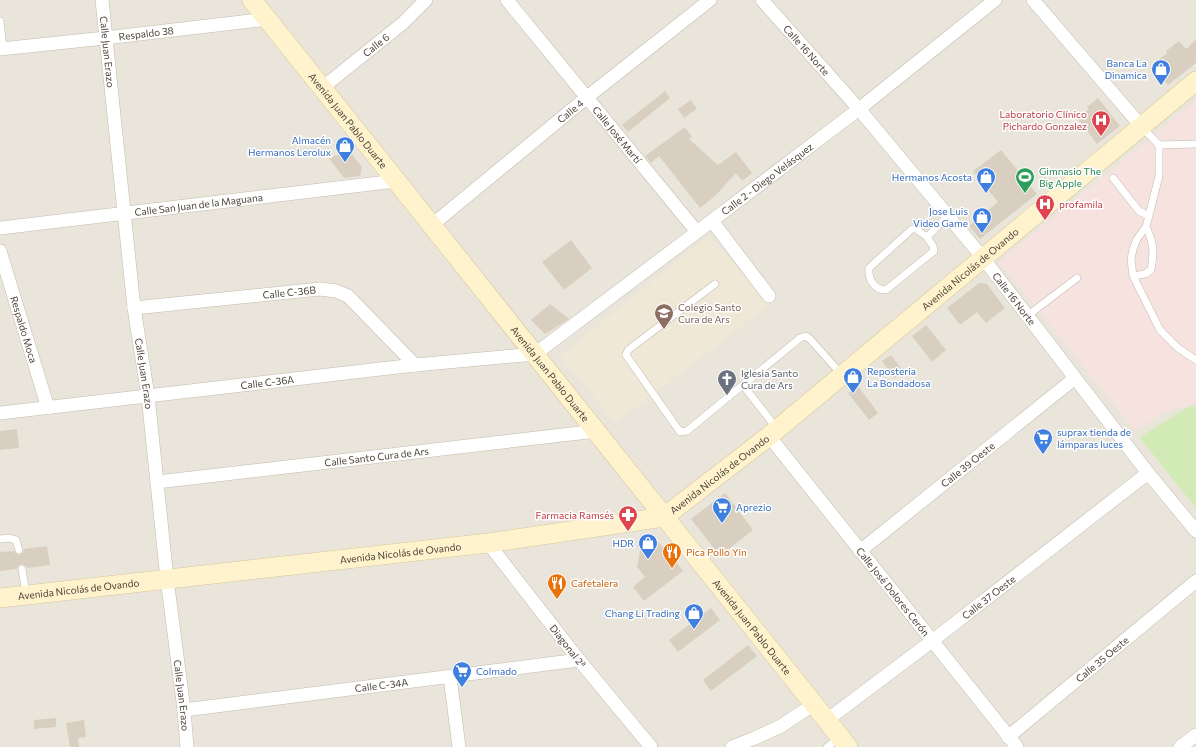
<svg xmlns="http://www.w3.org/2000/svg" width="1196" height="747" viewBox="0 0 1196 747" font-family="Commissioner,sans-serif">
  <rect width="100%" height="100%" fill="#f6f3ec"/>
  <path fill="#eae5da" d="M0,0H1196V747H0Z"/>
  <path fill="#efe8d6" d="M709,235L770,304L616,423L560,356Z"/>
  <path fill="#f6e3e0" d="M1196,100V403L1171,409L1135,430L999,262Z"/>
  <path fill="#d2eab5" d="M1196,406V508L1140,438L1148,432L1186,408Z"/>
  <path fill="#d8cfc1" d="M1196,40V63L1168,85L1152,65L1167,53L1166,51L1179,41L1186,49Z
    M665,91L670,98L628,132L622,125Z
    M1098,98L1120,126L1097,144L1077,118L1089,109L1087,107Z
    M691,100L697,109L684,118L678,109Z
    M685,127L692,137L689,139L718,165L736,152L752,173L742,181L736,173L716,195L700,208L659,156L651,163L645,156Z
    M1001,150L1037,194L980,239L969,226L998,202L973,171Z
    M349,151L362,167L360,176L344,178L329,158Z
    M571,240L592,268L564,290L542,262Z
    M979,283L987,284L1005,308L986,323L977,312L960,325L947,308Z
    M550,304L569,319L545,334L531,320Z
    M926,325L946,350L932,362L912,336Z
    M891,355L904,372L895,378L882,361Z
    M858,386L878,413L869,420L848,393Z
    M17,429L19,448L0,450V431Z
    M725,493L753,530L720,556L691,519Z
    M643,536L653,537L670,554L683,571L644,601L633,587L645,577L637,567Z
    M47,546L50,565L27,568L26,566L22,564L19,565L17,569L0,571V552L14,551L16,554L20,555L23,553L24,549Z
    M711,608L720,620L678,652L669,640Z
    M748,645L757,656L711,691L703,680Z
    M56,718V727L34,729V720Z
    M84,720L86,737L78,738L79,747H70L66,723Z"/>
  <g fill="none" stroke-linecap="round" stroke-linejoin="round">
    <defs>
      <path id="lane" d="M0,21L3,48
        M1142,127L1159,145V176L1146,227L1137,239L1133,249L1131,259L1133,276L1160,330L1178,348L1196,360
        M1159,145L1196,144
        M1113,178L1139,211L1149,216
        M927,237L933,246L934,251L886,290C874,290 868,279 869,268L912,229H916L927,237L948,216
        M1133,276L1145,274L1151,270C1154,253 1154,243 1146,227
        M715,284L628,350L626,355L680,432L687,431L800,338L806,336L810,339L842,375
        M1027,316L1077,278
        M743,385L777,429
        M0,539L8,538L16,540L19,550
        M22,569L26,594
        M827,747L840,737"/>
      <g id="street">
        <path id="s1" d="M102,0L134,308L148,396L167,579L184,710L187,747"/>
        <path id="s2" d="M507,0L697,232"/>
        <path id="s3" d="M762,0L859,109L983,258L1148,473L1196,531"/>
        <path d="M1033,0L1142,127"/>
        <path id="s4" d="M0,49L105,38L268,19"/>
        <path id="s5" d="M322,88L403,23L426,0"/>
        <path d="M712,221L769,296"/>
        <path id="s6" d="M432,225L586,98L710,0"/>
        <path id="s7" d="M0,228L396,181"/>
        <path id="s8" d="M0,251L48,408"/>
        <path id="s9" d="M134,308L320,289L336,291L348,296L415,365"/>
        <path id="s10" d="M0,413L415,365L535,354L697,232L859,109L995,0"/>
        <path id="s11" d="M769,436L1017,747"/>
        <path id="s12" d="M157,482L597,431"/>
        <path d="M488,543L579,660L651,747"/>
        <path id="s13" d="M860,551L1075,378"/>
        <path d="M450,677L459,747"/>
        <path id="s14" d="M184,710L579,660"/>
        <path id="s15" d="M827,720L932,641L1148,473"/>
        <path id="s16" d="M1008,737L1196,581"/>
        <path d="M732,747L755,738L781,726L814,704"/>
        <path d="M1180,747L1196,735"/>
      </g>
      <g id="secondary">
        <path id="s17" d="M252,0L848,747"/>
        <path id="s18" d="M0,598L488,543L664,517L769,436L1196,81"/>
      </g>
    </defs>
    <use href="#lane" stroke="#c2bbae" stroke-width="8"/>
    <use href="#street" stroke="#c2bbae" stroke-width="14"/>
    <use href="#secondary" stroke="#d6c79b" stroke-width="20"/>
    <use href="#lane" stroke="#fff" stroke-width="7"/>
    <use href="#street" stroke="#fff" stroke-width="13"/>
    <use href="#secondary" stroke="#fff3cd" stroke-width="19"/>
  </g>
  <defs>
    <symbol id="shop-pin" viewBox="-11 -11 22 30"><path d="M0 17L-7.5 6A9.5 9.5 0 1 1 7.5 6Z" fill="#3f7fe0" stroke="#fff"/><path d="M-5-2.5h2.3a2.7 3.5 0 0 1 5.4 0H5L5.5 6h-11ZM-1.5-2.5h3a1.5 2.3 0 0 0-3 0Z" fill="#fff"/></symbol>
    <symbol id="hospital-pin" viewBox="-11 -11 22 30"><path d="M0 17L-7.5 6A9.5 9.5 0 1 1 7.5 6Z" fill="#e0444e" stroke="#fff"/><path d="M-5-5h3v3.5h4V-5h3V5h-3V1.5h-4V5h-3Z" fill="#fff"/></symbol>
    <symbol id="stadium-pin" viewBox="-11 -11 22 30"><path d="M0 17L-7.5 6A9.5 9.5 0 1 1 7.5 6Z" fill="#2e9e5b" stroke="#fff"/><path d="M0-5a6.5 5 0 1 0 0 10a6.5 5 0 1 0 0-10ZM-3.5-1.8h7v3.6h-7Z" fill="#fff"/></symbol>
    <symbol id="school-pin" viewBox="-11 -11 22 30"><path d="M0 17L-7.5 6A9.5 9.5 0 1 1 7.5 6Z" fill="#8d6e63" stroke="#fff"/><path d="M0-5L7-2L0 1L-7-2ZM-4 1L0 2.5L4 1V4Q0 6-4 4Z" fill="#fff"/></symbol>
    <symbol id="church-pin" viewBox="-11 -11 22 30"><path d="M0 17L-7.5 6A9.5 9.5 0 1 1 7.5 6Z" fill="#6b7280" stroke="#fff"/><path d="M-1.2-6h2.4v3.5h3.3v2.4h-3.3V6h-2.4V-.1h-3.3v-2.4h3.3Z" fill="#fff"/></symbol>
    <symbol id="supermarket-pin" viewBox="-11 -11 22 30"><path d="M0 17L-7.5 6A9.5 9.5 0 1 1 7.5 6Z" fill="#3f7fe0" stroke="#fff"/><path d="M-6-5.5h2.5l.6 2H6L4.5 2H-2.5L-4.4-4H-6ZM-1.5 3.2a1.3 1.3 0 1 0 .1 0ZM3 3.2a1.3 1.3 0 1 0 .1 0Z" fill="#fff"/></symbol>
    <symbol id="pharmacy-pin" viewBox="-11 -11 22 30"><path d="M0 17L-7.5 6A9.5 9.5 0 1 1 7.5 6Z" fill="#e0444e" stroke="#fff"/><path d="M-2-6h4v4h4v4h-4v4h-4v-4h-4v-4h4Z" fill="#fff"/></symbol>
    <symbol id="restaurant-pin" viewBox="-11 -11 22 30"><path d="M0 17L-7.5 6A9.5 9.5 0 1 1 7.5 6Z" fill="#e8710a" stroke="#fff"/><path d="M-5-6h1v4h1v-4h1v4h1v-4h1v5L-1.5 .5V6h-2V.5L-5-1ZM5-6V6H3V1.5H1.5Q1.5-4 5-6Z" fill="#fff"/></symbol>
  </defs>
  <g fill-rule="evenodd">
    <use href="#shop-pin" x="1150" y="58" width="22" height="30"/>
    <use href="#hospital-pin" x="1090" y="109" width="22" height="30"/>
    <use href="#shop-pin" x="334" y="135" width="22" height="30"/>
    <use href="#shop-pin" x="975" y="166" width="22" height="30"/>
    <use href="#stadium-pin" x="1014" y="166" width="22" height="30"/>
    <use href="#hospital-pin" x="1034" y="193" width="22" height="30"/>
    <use href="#shop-pin" x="971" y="206" width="22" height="30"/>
    <use href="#school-pin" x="653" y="302" width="22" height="30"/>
    <use href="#shop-pin" x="842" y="366" width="22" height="30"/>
    <use href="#church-pin" x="716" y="368" width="22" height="30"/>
    <use href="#supermarket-pin" x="1032" y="427" width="22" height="30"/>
    <use href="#supermarket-pin" x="711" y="496" width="22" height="30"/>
    <use href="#pharmacy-pin" x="617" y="504" width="22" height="30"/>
    <use href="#shop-pin" x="637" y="532" width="22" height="30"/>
    <use href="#restaurant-pin" x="661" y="541" width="22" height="30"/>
    <use href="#restaurant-pin" x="546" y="572" width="22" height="30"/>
    <use href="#shop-pin" x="683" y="602" width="22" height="30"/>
    <use href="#supermarket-pin" x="451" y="660" width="22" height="30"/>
  </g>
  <g text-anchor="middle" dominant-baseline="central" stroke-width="3" stroke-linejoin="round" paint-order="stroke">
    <g font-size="10" fill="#4b4439" stroke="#fff">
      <text stroke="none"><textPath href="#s4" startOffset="147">Respaldo 38</textPath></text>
      <text stroke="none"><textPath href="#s5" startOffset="69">Calle 6</textPath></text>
      <text stroke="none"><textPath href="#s3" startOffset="67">Calle 16 Norte</textPath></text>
      <text stroke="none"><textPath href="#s1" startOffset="52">Calle Juan Erazo</textPath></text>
      <text stroke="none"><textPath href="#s6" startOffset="179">Calle 4</textPath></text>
      <text stroke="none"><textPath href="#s17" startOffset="154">Avenida Juan Pablo Duarte</textPath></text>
      <text stroke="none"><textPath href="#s2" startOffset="174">Calle José Martí</textPath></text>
      <text stroke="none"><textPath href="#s10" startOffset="829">Calle 2 - Diego Velásquez</textPath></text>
      <text stroke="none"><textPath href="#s7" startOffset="200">Calle San Juan de la Maguana</textPath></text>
      <text stroke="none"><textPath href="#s18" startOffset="1063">Avenida Nicolás de Ovando</textPath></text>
      <text stroke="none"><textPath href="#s9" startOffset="156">Calle C-36B</textPath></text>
      <text stroke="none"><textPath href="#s3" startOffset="391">Calle 16 Norte</textPath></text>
      <text stroke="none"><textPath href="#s8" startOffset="82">Respaldo Moca</textPath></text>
      <text stroke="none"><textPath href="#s17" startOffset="478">Avenida Juan Pablo Duarte</textPath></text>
      <text stroke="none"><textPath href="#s1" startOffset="376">Calle Juan Erazo</textPath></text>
      <text stroke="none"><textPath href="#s10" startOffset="269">Calle C-36A</textPath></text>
      <text stroke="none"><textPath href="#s12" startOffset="221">Calle Santo Cura de Ars</textPath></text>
      <text stroke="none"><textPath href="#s13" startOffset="138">Calle 39 Oeste</textPath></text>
      <text stroke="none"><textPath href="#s18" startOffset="739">Avenida Nicolás de Ovando</textPath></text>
      <text stroke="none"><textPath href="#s18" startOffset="403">Avenida Nicolás de Ovando</textPath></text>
      <text stroke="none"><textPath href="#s18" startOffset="79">Avenida Nicolás de Ovando</textPath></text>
      <text stroke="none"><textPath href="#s11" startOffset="199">Calle José Dolores Cerón</textPath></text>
      <text stroke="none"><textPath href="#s15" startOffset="203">Calle 37 Oeste</textPath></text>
      <text stroke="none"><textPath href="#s17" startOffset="802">Avenida Juan Pablo Duarte</textPath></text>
      <text transform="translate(568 646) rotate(52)">Diagonal 2ª</text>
      <text stroke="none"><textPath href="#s16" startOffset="122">Calle 35 Oeste</textPath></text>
      <text stroke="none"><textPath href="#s14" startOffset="199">Calle C-34A</textPath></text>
      <text stroke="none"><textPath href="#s1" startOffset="700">Calle Juan Erazo</textPath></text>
    </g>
    <g font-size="10" fill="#366cbe" stroke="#fff" text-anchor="end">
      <text x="1147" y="63">Banca La<tspan x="1147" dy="12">Dinamica</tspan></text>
      <text x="331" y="140">Almacén<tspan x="331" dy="12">Hermanos Lerolux</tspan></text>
      <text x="972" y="177">Hermanos Acosta</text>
      <text x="968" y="211">Jose Luis<tspan x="968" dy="12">Video Game</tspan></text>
      <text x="867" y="371" text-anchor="start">Reposteria<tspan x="867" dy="12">La Bondadosa</tspan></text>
      <text x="1057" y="432" text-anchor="start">suprax tienda de<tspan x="1057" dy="12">lámparas luces</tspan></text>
      <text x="736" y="507" text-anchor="start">Aprezio</text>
      <text x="634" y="543">HDR</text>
      <text x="680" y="613">Chang Li Trading</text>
      <text x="476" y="671" text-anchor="start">Colmado</text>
    </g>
    <g font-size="10" fill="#be3a42" stroke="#fff" text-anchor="end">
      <text x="1087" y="114">Laboratorio Clínico<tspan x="1087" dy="12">Pichardo Gonzalez</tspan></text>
      <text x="1059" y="204" text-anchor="start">profamila</text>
      <text x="614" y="515">Farmacia Ramsés</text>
    </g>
    <g font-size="10" fill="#27864d" stroke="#fff" text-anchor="start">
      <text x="1039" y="171">Gimnasio The<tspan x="1039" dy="12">Big Apple</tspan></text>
    </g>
    <g font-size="10" fill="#785e54" stroke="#fff" text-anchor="start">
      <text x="678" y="307">Colegio Santo<tspan x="678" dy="12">Cura de Ars</tspan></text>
    </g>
    <g font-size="10" fill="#5b616d" stroke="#fff" text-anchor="start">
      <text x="741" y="373">Iglesia Santo<tspan x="741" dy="12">Cura de Ars</tspan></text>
    </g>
    <g font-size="10" fill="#c56008" stroke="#fff" text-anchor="start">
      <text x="686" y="552">Pica Pollo Yin</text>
      <text x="571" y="583">Cafetalera</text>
    </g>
  </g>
</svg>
